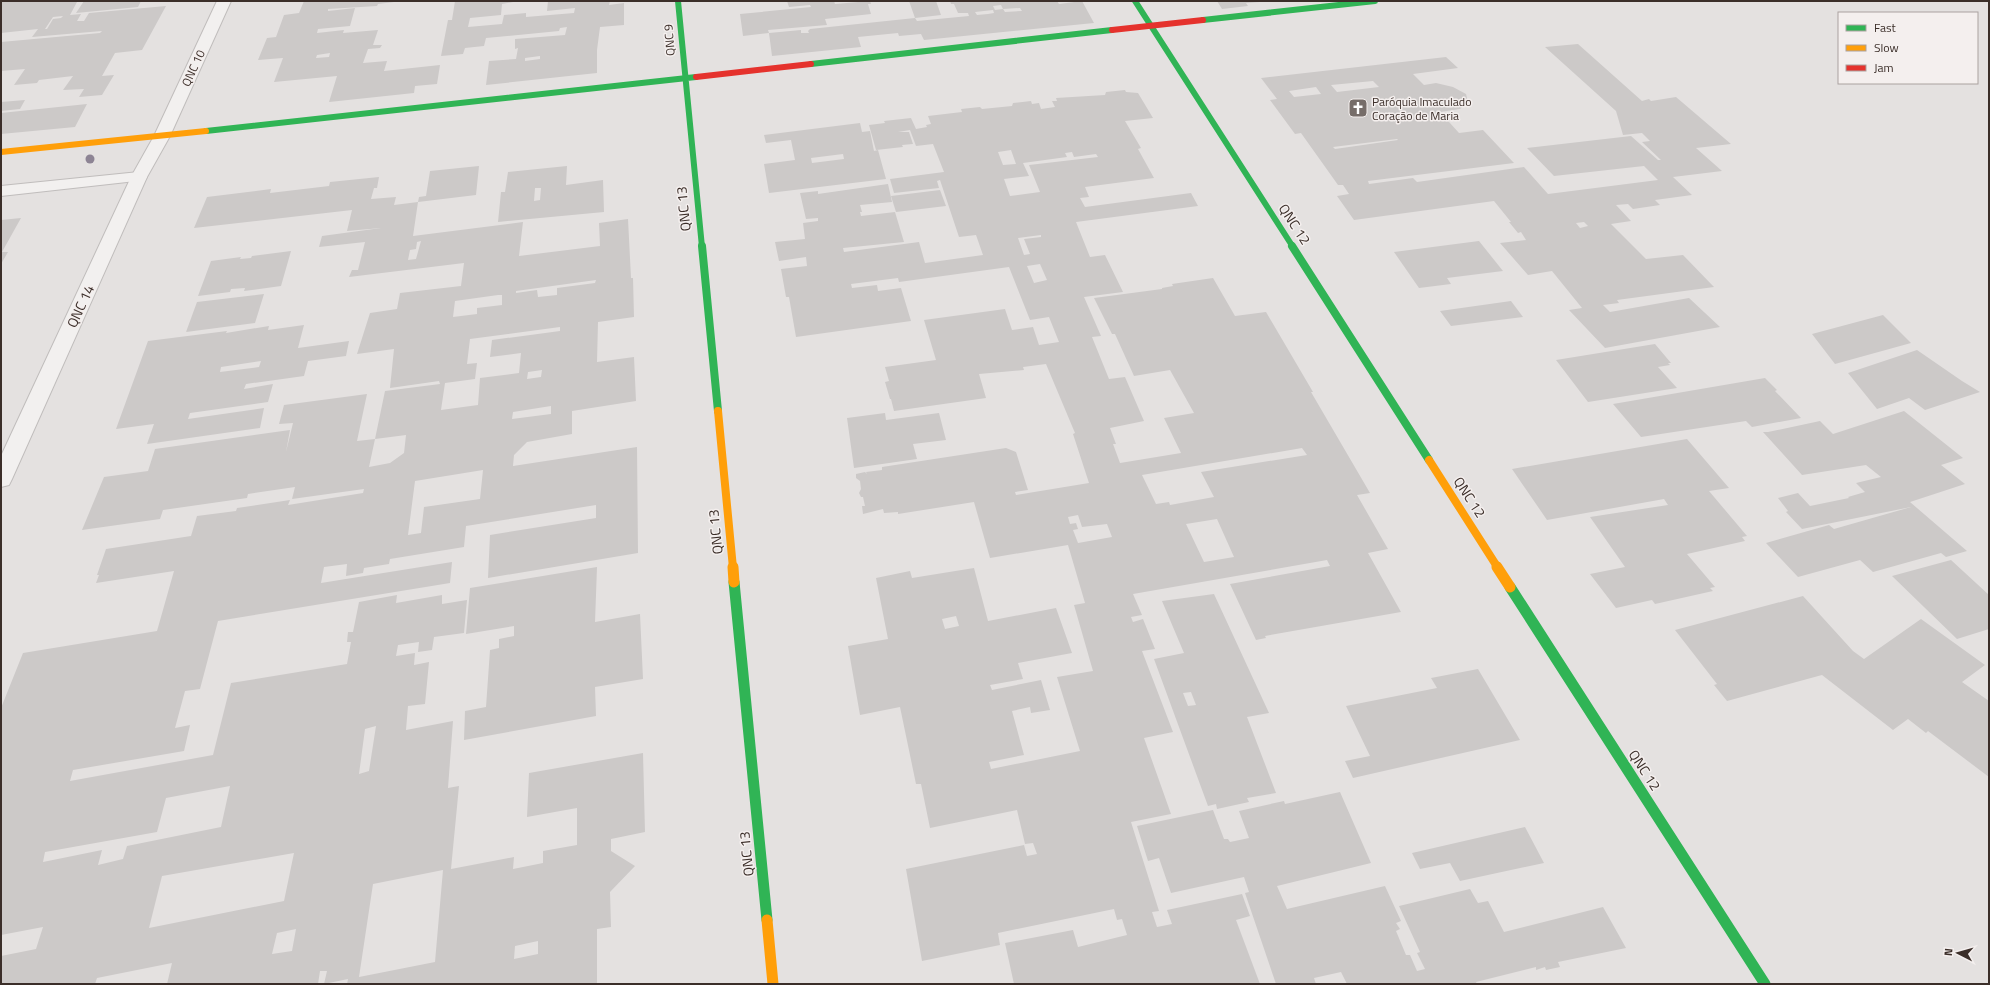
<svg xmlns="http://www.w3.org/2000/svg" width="1990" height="985" viewBox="0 0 1990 985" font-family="'Titillium Web',sans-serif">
  <rect width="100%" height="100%" fill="#e4e1e0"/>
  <path fill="#ccc9c8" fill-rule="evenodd" d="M1,1L77,2L70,15L81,14L77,21H84L89,13L166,6L142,50L115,53L102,76L114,75L102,95L79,97L84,89L63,90L73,76L39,80L37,83L14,85L25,69L1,71V42L100,33L102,31L32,37L38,29L1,33ZM63,16L61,18L53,19L47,29H45L53,17Z
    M84,1H141L138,7L76,13Z
    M304,1H402L378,4L377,6L328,9V11L355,8L350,26L318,29L317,33L344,30L343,33L378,30L373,45H382L380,48L368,49L363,63L387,61L384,71L440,65L437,84L415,86L414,93L329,102L337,76L274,82L283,58L258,60L267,38L276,37L284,15L299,13ZM330,53L329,57L316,58L317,55Z
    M455,1H518L502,4L501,15L470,18L468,27L502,24L504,15L526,13V17L574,13L575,8L547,11L548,1H610L609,5L624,3V25L600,27L597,50V73L486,85L489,61L516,59L518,48L515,49V39L565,35L567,27L560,28L559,31L486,38L484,46L465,48L463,54L441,56L448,20H452ZM540,56V59L525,61V58Z
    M787,1H834L835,4L870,1L871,4H868L871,14L825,19L827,25L768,30L769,33L743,36L740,14L811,7L810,5L789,7Z
    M909,1H936L941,15L915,18Z
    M950,1H1057L1059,4L1082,1L1094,23L924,40L921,34L899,36L898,33L858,37L861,47L772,56L769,33L801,30V33H809L808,31L810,29L915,18L917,21L969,16L968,13H958L954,4H951ZM1001,5L1003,9L1020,8L1022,11L1005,12L1003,9L995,10L993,6ZM993,10L994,13L988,14L977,15L975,12Z
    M1217,1H1260V2L1246,3L1248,6L1222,9Z
    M1578,44L1642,101L1649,99L1651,101L1676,97L1731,144L1696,148L1722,171L1673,177L1692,195L1655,200L1660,205L1633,209L1628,204L1616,205L1631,221L1611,224L1646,259L1683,255L1714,287L1617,300L1619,303L1603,305L1610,312L1689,298L1720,327L1605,348L1569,310L1582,308L1552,271L1528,275L1500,243L1526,240L1521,232L1518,233L1509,222H1511L1494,201L1354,220L1337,196L1349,194L1343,185H1338L1301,133L1295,134L1270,100L1277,99L1261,78L1446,57L1458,68L1413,74L1424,85L1436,83L1453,87L1466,94L1468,102L1460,109L1440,112L1459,133L1483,130L1514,163L1368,181L1369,184L1413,178L1417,182L1524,167L1548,194L1658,180L1644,166L1554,176L1527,148L1631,136L1658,160H1661L1642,142L1650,141L1642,133L1623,135L1616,111L1545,47ZM1373,81L1379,87L1337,92L1331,85ZM1316,87L1321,94L1294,97L1289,91ZM1397,139L1398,140L1335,149L1333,147ZM1584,222L1588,226L1580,228L1576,223Z
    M1125,90L1126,92L1138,93L1153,118L1125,121L1141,148L1138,149L1154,178L1085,187L1089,197L1080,198L1085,207L1191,193L1198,206L1076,222L1090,257L1105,255L1123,292L1084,297L1101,336L1092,337L1109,379L1125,377L1144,421L1110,428L1116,444H1113L1120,463L1181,453L1164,418L1194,413L1170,370L1134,376L1115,334H1112L1094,298L1162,289V288L1173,286L1172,284L1213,278L1235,316L1266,312L1313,392H1311L1370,493L1357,495L1388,549L1368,553L1401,612L1265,636L1266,638L1256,640L1230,584L1330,566L1327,560L1133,594L1142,615L1131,617L1133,622L1143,619L1155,649L1142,651L1173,732L1144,738L1171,814L1131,822L1159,911L1152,912L1157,927L1172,924L1167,910L1242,894L1250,916L1236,920L1260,984H1014L1005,943L1073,930L1078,947L1127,935L1122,919L1117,920L1114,909L998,933L1000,945L922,961L906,869L1024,845L1027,856L1037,854L1033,843L1025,844L1017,810L930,828L921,784H916L900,707L860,715L848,646L888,639L876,578L910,571L912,578L974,568L988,621L1056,608L1072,653L1018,663L1023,679L990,685L992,690L1041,680L1050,710L1031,713L1030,707L1012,711L1024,755L989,762L991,769L1080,751L1057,677L1093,671L1074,605L1085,603L1068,545L990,558L974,502L898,514V512L884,513L883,509L863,514L862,506H865L863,497H861L859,493L861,489L860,481L856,478V474L865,472L867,474L866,472L882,470V467L1006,448L1016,452L1028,490L1015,492L1016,495L1089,483L1073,434L1075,433L1046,364L1023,367L1024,370L979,374L986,398L894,411L891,399H890L885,382L889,381L885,367L936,360L924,320L1005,309L1012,330L1033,327L1039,345L1059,342L1049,317L1030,320L1009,267L899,282L898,278L851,284L852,288L877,285L878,291L901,288L911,321L796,337L789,297H786L781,269L807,266L806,257L779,261L775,242L805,239L803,223L818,221V218L806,219L800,193L818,191V194L888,184L892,202L860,205L862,212H860L861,216L895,212L904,242L843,248L844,252L919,242L925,263L983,255L976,235L959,237L940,180L937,181L939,188L894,193L890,179L944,172L933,144L916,146L910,130L898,132H909L913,144L902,145L903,147L876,150L869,125L885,123L884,121L911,118L916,129L927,127L926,125L931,124L928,116L962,112L961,109L980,107L982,109L1012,106L1013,103L1031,101L1032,104L1039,103L1041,109L1055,107L1052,101H1057L1056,98L1105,95L1106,92ZM1011,150L1016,164L1003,165L998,152ZM1072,152L1074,157L1096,154L1098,157L1029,165L1040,192L1010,196L1004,179L1029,176L1023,163L1067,157L1065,153ZM1041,235V237L1024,239L1030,254L1024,255L1018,238ZM1040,264L1047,280L1034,283L1027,266ZM1302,448L1307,455L1201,472L1214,497L1170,505L1169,502L1156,504L1142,475ZM1078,515L1082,527L1107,524L1112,537L1078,543L1073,530L1078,529L1076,523L1070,524L1068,517ZM1217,519L1234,557L1204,562L1186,524ZM956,616L959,626L945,629L942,619Z
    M25,100L20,109L1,111V102Z
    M87,104L75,127L1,134V113Z
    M860,123L862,132L870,131L874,151L878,150L886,179L769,193L764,164L795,160L791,140L766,143L764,135ZM843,154L844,159L812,163L811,158Z
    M479,166L476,195L418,202L419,197L426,196L430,171Z
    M567,166L566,185L603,180L604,212L498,222L501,192H505L508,172ZM535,188H541L540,200L534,201Z
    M379,177L377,188H374L371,199L396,197L394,205L418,202L413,236L523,222L519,256L600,246L599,223L628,219L631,278H633L634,317L598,322L597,362L634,357L636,401L572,411V434L527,442L514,455L513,466L637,447L638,553L488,578L490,535L596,518V505L466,526L464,547L390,559L389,564L364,568L363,573L346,576L347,564L324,567L321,583L452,562L450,583L218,621L200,689L185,691L175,728L190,725L184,751L73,770L70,781L213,755L231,683L347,664L351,642H347L348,632H353L359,602L397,595L396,603L442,595V604L467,600L464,633L434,637L432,650L418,652L419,642L398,645L396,656L415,653L414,665L429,662L425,704L408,706L406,730L453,721L448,788L459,786L451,869L514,857L513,869L543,863V851L577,845V808L527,817L529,773L643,753L645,832L611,839V851L635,866L610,892L611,927L597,929V984H347L348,979L324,984L327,971H320L318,984H167L172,963L97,978L95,984H1V956L36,949L43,927L1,935V708L23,653L157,631L174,571L96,583L99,575H97L106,549L191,536L197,516L236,511L237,508L290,500L288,505L363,493L364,489L292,499L295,487L248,494L247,498L163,510L160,519L82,530L104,477L148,471L155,449L290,430L286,452L293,423L279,424L284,405L367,394L357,441L375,439L369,467L390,463L404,453L406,435L375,439L385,391L440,384L439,381L390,388L394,349L357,354L370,313L397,309L400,293L461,286L464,263L349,277L352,270H358L365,242L319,247L322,236L381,228L347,231L352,210L194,228L207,197L271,189L270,193L329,186L330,182ZM421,241L416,259L408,260L410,250L416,249L417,242ZM596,280L595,283L557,288V295L538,297L537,290L516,293V291ZM498,295H502V305L477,308V314L453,317L455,301ZM560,327V331L492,340L490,357L521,353L519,373L480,378L478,405L441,410L445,383L475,379L477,363L467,364L470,339ZM542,370L541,377L527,379L528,372ZM551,406V414L512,419L513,412ZM483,470L480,499L424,507L421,533L408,535L415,481ZM376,726L369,771L359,774L365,729ZM230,786L221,827L127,846L123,859L98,865L102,850L43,862L45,852L157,832L166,798ZM294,853L284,901L149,928L162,876ZM443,870L435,962L359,977L373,884ZM296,929L292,951L272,954L277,933ZM538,941V954L514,959L515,946Z
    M940,190L946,206L896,212L891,196Z
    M21,218L2,252H8L1,264V220Z
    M1479,241L1503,271L1447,278L1451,284L1419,288L1394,252Z
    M291,251L281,286L244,291L245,288L231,289L230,292L198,296L211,261L241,257L240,259L251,258L252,256Z
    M264,294L255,323L186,332L197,302Z
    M1511,301L1523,317L1451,326L1440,311Z
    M1883,315L1911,343L1835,364L1812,334Z
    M304,325L298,348L349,341L346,356L308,361L304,376L246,384L244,389L273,384L268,402L190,413L188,419L264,408L260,428L147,444L154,424L116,429L148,341L227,331L226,333L269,326L268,330ZM261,361L259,367L220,372L221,367Z
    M1655,344L1671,363H1668L1670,365L1658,367L1677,388L1588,402L1556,360Z
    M1917,350L1962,381L1980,392L1925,410L1909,398L1877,409L1848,373Z
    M1765,378L1777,390L1775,391L1801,418L1752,427L1746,421L1641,437L1613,404Z
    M1904,411L1963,458L1941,465L1965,484L1910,502L1967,551L1946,557L1941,553L1873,572L1860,560L1798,577L1766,543L1829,525L1834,529L1911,507L1802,529L1786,512L1788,511L1778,498L1798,493L1810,506L1849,498L1848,497L1865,492L1856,483L1881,477L1866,465L1802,475L1763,432H1768L1820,421L1833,434Z
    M885,413L886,420L939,413L946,440L913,444L917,459L854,468L847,418Z
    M1687,439L1729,488L1709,491L1747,536L1742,537L1745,541L1687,554L1715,587L1710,588L1713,591L1655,604L1652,600L1616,608L1590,574L1625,567L1590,517L1668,505L1664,499L1547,520L1512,469Z
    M1951,560L1989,595V629L1957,639L1892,576Z
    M597,567L595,622L640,614L643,679L595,687L596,716L464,740L465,711L486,707L490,650L499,648V639L514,636V626L466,634L470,588Z
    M1214,594L1269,713L1247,717L1276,793L1247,798L1249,802L1217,809L1216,804L1208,806L1154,659L1184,653L1162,601ZM1191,692L1196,705L1188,706L1183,693Z
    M1803,596L1853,651L1864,659L1921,619L1985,665L1962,682L1989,701V777L1928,731L1926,733L1908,719L1893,730L1822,675L1727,701L1714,685L1717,684L1675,630Z
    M1478,669L1520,740L1353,778L1345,761L1370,756L1346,706L1437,688L1431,678Z
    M1340,792L1371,863L1277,886L1287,909L1385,886L1401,921L1396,923L1400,929L1396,931L1406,955H1410L1417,971L1425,969L1417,953L1420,952L1399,906L1470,889L1478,903L1488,901L1504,932L1603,907L1626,948L1558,962L1560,967L1546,970L1545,967L1536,970V967L1476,982L1477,984H1347L1341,972L1314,978L1316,984H1276L1245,893L1249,892L1244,877L1171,893L1159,858L1148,861L1137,826L1213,810L1224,839H1228L1230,842L1249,838L1239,811L1284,801L1285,804Z
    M1525,827L1544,863L1460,881L1450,863L1420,869L1412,853Z"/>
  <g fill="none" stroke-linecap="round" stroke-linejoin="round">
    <defs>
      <path id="lane" d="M139,172L145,174L147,177L145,180L1,196V186Z"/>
      <path id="street" d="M217,1H231L170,136L147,177L12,479L9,485L1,487V456L131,177L154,136Z"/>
    </defs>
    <use href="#lane" stroke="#c0bdbc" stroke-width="2"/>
    <use href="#street" stroke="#c0bdbc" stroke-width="2"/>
    <use href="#lane" fill="#f2f0ef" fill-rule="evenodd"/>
    <use href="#street" fill="#f2f0ef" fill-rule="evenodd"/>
    <path stroke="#30b455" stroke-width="6" d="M678,1L702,247
      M1135,1L1293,247
      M1203,20L1375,1
      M811,64L1112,30
      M206,131L696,77"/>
    <path stroke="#30b455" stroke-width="8" d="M702,246L718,411
      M1292,246L1429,460"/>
    <path stroke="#30b455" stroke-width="11" d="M734,582L767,920
      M1510,587L1765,984"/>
    <path stroke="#ff9f0a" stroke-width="6" d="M1,152L206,131"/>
    <path stroke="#ff9f0a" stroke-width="8" d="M718,411L733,568
      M1429,460L1498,568"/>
    <path stroke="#ff9f0a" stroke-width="11" d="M733,567L734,582
      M1497,567L1510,587
      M767,920L773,984"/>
    <path stroke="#e5322d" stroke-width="6" d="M1112,30L1203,20
      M696,77L811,64"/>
  </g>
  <circle fill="#8d8494" cx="90" cy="159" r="4.5"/>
  <defs>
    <symbol id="church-square" viewBox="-11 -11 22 22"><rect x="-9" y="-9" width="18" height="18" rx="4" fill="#766d69" stroke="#f4efee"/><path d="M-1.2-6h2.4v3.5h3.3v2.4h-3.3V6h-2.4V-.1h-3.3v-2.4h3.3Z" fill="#fff"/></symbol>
  </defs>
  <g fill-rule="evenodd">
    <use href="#church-square" x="1347" y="97" width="22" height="22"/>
  </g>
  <g text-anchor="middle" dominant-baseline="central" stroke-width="3" stroke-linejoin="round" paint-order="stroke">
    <g font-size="12" fill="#3b2e29" stroke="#f4efee">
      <text transform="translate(669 40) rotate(-95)">QNC 9</text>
      <text transform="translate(193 68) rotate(-65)">QNC 10</text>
    </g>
    <g font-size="12" fill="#3b2e29" stroke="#f4efee" text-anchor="start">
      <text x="1372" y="101">Paróquia Imaculado<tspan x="1372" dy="14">Coração de Maria</tspan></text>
    </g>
    <g font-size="14" fill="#3b2e29" stroke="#f4efee">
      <text transform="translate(683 209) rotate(-96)">QNC 13</text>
      <text transform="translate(1295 224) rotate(57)">QNC 12</text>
      <text transform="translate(80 306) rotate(-65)">QNC 14</text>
      <text transform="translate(1470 497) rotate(57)">QNC 12</text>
      <text transform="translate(715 532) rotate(-96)">QNC 13</text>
      <text transform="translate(1645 770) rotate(57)">QNC 12</text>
      <text transform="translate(746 854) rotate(-96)">QNC 13</text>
    </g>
  </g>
  <rect width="1990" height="985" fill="none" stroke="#3b2e29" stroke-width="4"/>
  <rect x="1838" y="12" width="140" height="72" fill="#f4efee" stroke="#aaa29f"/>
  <rect x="1846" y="25" width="20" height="6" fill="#30b455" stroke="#aaa29f"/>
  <text x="1874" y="32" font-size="12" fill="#3b2e29">Fast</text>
  <rect x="1846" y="45" width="20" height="6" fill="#ff9f0a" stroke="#aaa29f"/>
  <text x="1874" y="52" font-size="12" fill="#3b2e29">Slow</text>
  <rect x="1846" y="65" width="20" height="6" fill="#e5322d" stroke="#aaa29f"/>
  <text x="1874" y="72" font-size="12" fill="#3b2e29">Jam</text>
  <g transform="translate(1958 953) rotate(276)" stroke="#f4efee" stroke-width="3" paint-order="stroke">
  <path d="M0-3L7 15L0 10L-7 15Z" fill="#3b2e29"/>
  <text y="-6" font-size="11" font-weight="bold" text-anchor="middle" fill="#3b2e29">N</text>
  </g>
</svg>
